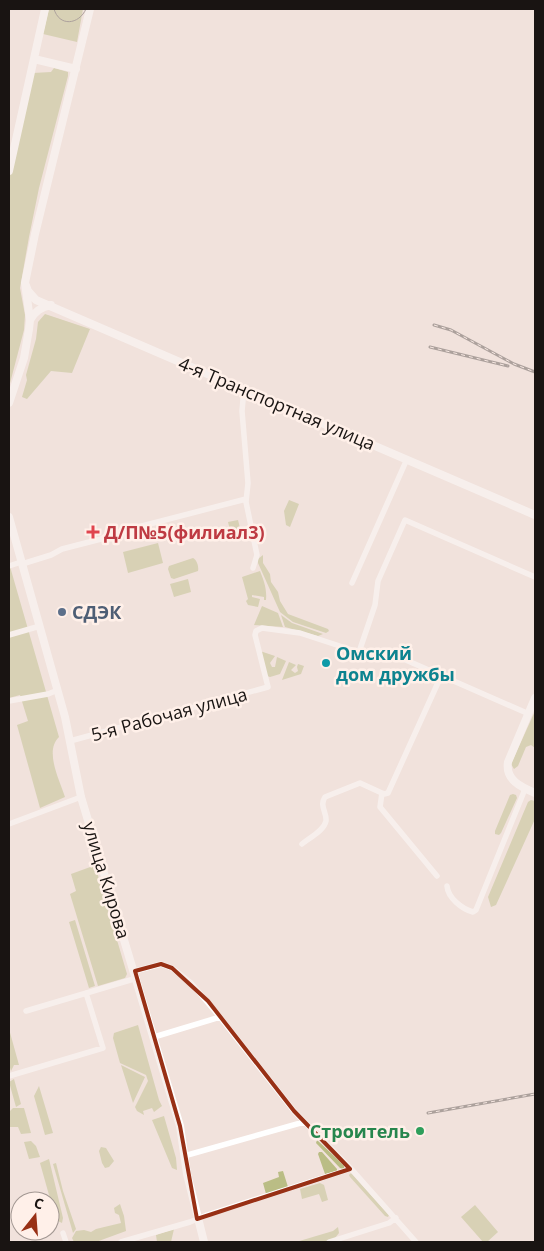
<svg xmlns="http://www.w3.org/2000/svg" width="544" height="1251" viewBox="0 0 544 1251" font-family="'Open Sans',sans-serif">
  <rect width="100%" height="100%" fill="#f1e2dc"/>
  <path fill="#babd85" d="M49,9H83L77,42L43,34Z
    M54,68L68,72V76L39,188L29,237L20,288L25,315L24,330L9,387V180L33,73L51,72Z
    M45,314L90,329L72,373L51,371L27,399L22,397L27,380L26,375L36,339L38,322Z
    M289,500L299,504L290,527L286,525L284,511Z
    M238,520L242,536L232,538L228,522Z
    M158,543L163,563L128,573L123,552Z
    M263,555V563L270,574L271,582L278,592L280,601L288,614L328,629L329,631L326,633L293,622L280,612L258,563V559Z
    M193,558C197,560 199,567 198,571L174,579L171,578L168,569L169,566Z
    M9,563L59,737C44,751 60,781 65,797L40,808L17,725L28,721L20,695L9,698Z
    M260,571C264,581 267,589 266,600H264V597L252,595V597L260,599L258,607L248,605L246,601L248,599L242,577Z
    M188,579L191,592L174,597L170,584Z
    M262,606L278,613L283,627L254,625Z
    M281,615L292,623L323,634L318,636L285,627Z
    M260,651L275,656L270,663L272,667H275L277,657L286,661L280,674L270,677L267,676Z
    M289,662L296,665L291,670L295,673L298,671L297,667L298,664L304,666L301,674L282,680Z
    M535,711V748L531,745L526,747L518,766L514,769L511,764Z
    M513,794L516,795L517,798L501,833L499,835L495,834V831L510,795Z
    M531,800L535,801V819L496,905L491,907L488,897L528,802Z
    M93,866L97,872L127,974L125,978L98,986L70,894L76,891L71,874Z
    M75,920L95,986L89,988L69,922Z
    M138,1025L159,1100L162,1106L154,1112L152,1108L143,1111L144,1115L137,1111L135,1107L148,1081L146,1075L120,1063L113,1038L114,1033Z
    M9,1029L19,1065H14L11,1071L9,1064Z
    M121,1065L145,1077L133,1103Z
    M14,1079L21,1104L16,1107L9,1082Z
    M39,1086L53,1133L45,1135L34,1096Z
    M13,1108H24L31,1133L21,1134L18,1127H9V1112Z
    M164,1116L176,1158L177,1170L172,1168L152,1120Z
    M317,1140L344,1165V1169L340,1168L316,1143Z
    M31,1141L36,1146L40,1157L29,1159L24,1142Z
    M101,1147L106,1148L114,1161L109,1167L105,1168L102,1163L99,1151Z
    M319,1152H322L337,1169V1171L325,1174L318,1154Z
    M49,1159L63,1218L62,1223L56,1220L40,1163Z
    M56,1163L63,1191L76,1229L73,1233L53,1164Z
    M283,1171L288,1187L266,1194L263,1183L279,1177L278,1172Z
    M351,1173L389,1215L388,1217L385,1216L350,1177L349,1175Z
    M320,1183L324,1185L328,1200L322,1202L319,1194L302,1199L300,1189Z
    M120,1204L124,1216L126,1231L96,1242H74L72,1238L76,1231L84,1230L91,1232L96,1229L121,1223L119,1215L115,1213L114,1208Z
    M475,1205L498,1232L487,1242H483L461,1217Z
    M338,1227L339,1233L335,1238L324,1242H296L333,1231Z
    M174,1229L171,1242H157L156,1235Z"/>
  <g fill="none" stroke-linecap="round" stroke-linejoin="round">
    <path stroke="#fff" stroke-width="5.5" d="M244,389L242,411L248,483L246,502L257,555L253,568
      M22,564L51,555L62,549L101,539L111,534L246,499
      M9,566L21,562
      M352,583L407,459
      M9,635L40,626
      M359,652L375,605L378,581L405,520L535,577
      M9,701L48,694L58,690
      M70,741L268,687L255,635L256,631L262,628L300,633L355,651L399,657L529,714
      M382,793L380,807L437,876
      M9,824L81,797
      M302,844C309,838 324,831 326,821C327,812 319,806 325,797L360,783L384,794L388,793L441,676
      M447,886C448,898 462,909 473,912L476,910L525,789
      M135,971L161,964L172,968L191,983L220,1017L294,1111L354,1172L416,1242
      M26,1011L137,978
      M154,1037L220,1017
      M9,1076L103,1048L86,993
      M184,1156L304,1122
      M63,1233L66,1242
      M121,1242L190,1222L207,1215L350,1169
      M329,1242L389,1223L396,1218"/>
    <path stroke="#fff" stroke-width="8" d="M34,59L76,69
      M9,171L45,9
      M25,283L28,291L36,300L535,515
      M30,320C35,311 41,307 51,305
      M9,403L24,358L29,329L30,320L25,283L35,234L90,9
      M9,517L65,717L81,797L180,1126L187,1174L204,1242
      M535,698L508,762C505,780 521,787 535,793"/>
    <path stroke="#5a524f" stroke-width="1" d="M54,9C59,27 79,25 86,9"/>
    <defs>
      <path id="rail" d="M434,325L451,330L514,364L535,372
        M430,347L508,366
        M428,1113L535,1094"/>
    </defs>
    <use href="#rail" stroke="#5a524f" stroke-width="3"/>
    <use href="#rail" stroke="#fff0e9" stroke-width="1" stroke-dasharray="4" stroke-linecap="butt"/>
  </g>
  <path d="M0 0H544V1251H0ZM161,964L172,968L208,1001L294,1111L350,1169L197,1219L180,1126L135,971Z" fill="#f1e2dc" fill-opacity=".55" fill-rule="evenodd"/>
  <path fill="none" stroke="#983015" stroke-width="4" stroke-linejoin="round" d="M161,964L172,968L208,1001L294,1111L350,1169L197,1219L180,1126L135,971Z"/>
  <path fill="#e0444e" stroke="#fff0e9" stroke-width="2" d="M90.5 524.5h5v5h5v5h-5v5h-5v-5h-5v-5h5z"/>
  <circle fill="#5c6f8a" stroke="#fff0e9" stroke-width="2" cx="62" cy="612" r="5"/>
  <circle fill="#0f9aa8" stroke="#fff0e9" stroke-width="2" cx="326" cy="663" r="5"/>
  <circle fill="#2e9e5b" stroke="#fff0e9" stroke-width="2" cx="420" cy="1131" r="5"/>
  <g text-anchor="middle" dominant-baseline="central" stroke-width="5" stroke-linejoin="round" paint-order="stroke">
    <g font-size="18" fill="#191412" stroke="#fff0e9">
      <text transform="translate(277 403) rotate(23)">4-я Транспортная улица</text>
      <text transform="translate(169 714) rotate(-15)">5-я Рабочая улица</text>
      <text transform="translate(107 880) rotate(73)">улица Кирова</text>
    </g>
    <g font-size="18" font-weight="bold" fill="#be3a42" stroke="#fff0e9" text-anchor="start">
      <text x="104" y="532">Д/П№5(филиал3)</text>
    </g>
    <g font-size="18" font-weight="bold" fill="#4e5e75" stroke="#fff0e9" text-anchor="start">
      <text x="72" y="612">СДЭК</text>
    </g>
    <g font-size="18" font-weight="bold" fill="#0d838f" stroke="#fff0e9" text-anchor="start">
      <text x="336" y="653">Омский<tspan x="336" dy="21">дом дружбы</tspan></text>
    </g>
    <g font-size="18" font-weight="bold" fill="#27864d" stroke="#fff0e9" text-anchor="end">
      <text x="410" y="1131">Строитель</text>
    </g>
  </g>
  <rect width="544" height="1251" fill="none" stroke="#191412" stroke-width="20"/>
  <g transform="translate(35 1216) rotate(17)"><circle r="24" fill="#fff0e9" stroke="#a39893"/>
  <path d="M0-4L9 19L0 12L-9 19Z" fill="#983015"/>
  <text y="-8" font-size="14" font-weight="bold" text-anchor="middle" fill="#191412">С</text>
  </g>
</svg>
